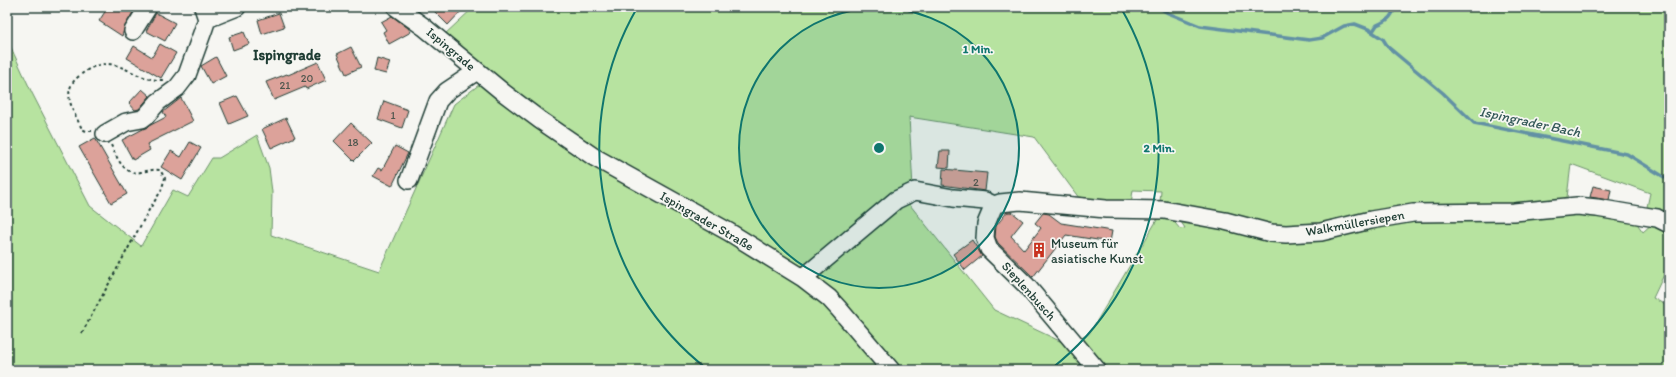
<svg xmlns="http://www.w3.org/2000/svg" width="1676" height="377" viewBox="0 0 1676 377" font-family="Itim,sans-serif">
  <rect width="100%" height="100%" fill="#f6f6f2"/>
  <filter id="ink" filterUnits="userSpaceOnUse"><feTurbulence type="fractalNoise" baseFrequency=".025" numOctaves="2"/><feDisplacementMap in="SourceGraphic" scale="8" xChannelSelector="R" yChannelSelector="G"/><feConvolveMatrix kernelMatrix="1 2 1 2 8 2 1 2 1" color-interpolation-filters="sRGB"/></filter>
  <g filter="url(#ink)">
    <path fill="#b7e3a0" stroke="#6b906a" d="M474,7H1669V221L1647,207L1650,193L1571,164L1566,206L1301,231L1160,202L1161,191L1133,190L1131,204L1082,202L1034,137L909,117L913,188L803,275L596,155L444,35Z
      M7,39L32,93L90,206L141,246L173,190L188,197L212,158H219L257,135L269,168L272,192L271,235L379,271L454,104L484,81L805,283L888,370H7Z
      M906,200L994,310L1064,343L1069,340L1094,370H893L807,278Z
      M1539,212L1633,218L1643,232L1653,223L1669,227V264L1653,298L1669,307V370H1102L1080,337L1086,336L1089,334L1160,215L1171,218L1180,229L1185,228L1177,216L1272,236L1389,219Z"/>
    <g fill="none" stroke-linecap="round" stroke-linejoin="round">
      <path stroke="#6291a4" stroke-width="3.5" d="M1158,7L1168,13L1200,26L1309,40L1322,38L1344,26L1355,24L1373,31L1377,25C1389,20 1390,18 1396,7
        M1366,28L1383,39L1388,47L1443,93L1474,123L1627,154L1669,180"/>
    </g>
    <path fill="#dca29a" stroke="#1f3d34" d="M108,7H136L125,26L122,36L99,21Z
      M430,7H465L448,25Z
      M156,13L175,23L165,41L146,31Z
      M279,13L284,27L262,34L258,20Z
      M392,16L408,28L411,32L389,44L383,32L386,30L381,22Z
      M244,32L249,44L233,50L229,37Z
      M160,44L176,53L161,78L127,58L134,46L152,57Z
      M351,47L361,67L346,74L337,54Z
      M216,57L226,76L211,84L201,66Z
      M377,58L390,62L386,74L374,71Z
      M318,62L326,80L306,89L305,87L274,100L266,82L287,74L288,75Z
      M142,89L150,96L139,109L135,110L129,103Z
      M237,96L248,116L229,124L220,103Z
      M181,98L193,121L147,144L150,150L133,160L122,140L166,117L163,112Z
      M384,101L408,110L402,128L378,119Z
      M286,118L295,137L271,148L262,129Z
      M351,123L372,143L354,161L334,141Z
      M95,138L127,194L111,203L79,147Z
      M190,142L201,148L182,180L161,167L171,151L181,157Z
      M395,146L408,153L392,186L373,176L378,168L382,170Z
      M940,151H950L949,168L938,167Z
      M943,169L987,173L985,191L942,185Z
      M1593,186L1611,190L1609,200L1590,197Z
      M1007,212H1012L1023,221L1011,236L1024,250L1041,228L1035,223L1043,213L1049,214L1061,223L1112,231L1110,242L1066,235L1033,277L998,243L995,237L996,226Z
      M972,240L982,256L965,270L953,254Z"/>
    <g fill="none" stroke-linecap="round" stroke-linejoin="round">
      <defs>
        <path id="minor" d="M396,7L424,27L504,93L540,120L594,157L729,232L803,278L829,298L839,309L891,370
          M207,19L237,7
          M133,31L148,7
          M105,134L126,122L142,119L146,116L158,102L177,88L187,75L204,28L207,19L203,7
          M409,180L438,101L447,91L477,71
          M994,205L1000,203L1020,201L1106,209L1164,210L1225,221L1271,233L1286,234L1321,232L1371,220L1413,213L1514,212L1577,206L1597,208L1644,216L1657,218L1669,224
          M994,205L986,224L985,238L989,249L1026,285L1097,370
          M803,278L896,200L915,191L953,198L985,201L994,205"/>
      </defs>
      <use href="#minor" stroke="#1f3d34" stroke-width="20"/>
      <path stroke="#1f3d34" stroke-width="2" stroke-dasharray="3 3" stroke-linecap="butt" d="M92,131H86L82,129C74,112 60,92 78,77C115,45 128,82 164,80
        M82,333L149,210L161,191L165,178L160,170C153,169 148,171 141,172C124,176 117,158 111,145"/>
      <use href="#minor" stroke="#f6f6f2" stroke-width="17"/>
    </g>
  </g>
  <circle cx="879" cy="148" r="140" fill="#0f766e" fill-opacity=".12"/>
  <g fill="none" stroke="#0f766e" stroke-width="2">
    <circle cx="879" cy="148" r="140"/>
    <path d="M707 369A280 280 0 0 1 637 8M1121 8A280 280 0 0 1 1051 369"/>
  </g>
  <defs>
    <symbol id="building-bare" viewBox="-9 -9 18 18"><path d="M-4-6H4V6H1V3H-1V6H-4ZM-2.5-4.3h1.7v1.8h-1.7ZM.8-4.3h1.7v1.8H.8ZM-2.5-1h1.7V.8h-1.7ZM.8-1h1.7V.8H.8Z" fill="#c8321e" stroke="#f6f6f2" stroke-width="2.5" paint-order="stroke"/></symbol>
  </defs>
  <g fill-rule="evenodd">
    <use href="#building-bare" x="1028" y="239" width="22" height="22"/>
  </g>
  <g text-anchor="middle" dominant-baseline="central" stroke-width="3.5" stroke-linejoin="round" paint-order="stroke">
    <g font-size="11" fill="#4e564e">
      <text x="307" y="78">20</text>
      <text x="285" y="85">21</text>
      <text x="393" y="115">1</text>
      <text x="353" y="142">18</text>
      <text x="976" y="182">2</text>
    </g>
    <g font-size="13" fill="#1f3d34" stroke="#f6f6f2">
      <text transform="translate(451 49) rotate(40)">Ispingrade</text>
      <text transform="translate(707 221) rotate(30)">Ispingrader Straße</text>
      <text transform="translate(1355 223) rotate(-10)">Walkmüllersiepen</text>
      <text transform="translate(1029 291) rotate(48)">Sieplenbusch</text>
    </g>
    <g font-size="13" fill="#1f3d34" stroke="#f6f6f2" text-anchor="start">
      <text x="1051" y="243">Museum für<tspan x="1051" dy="15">asiatische Kunst</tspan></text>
    </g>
    <g font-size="14" font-style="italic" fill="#355959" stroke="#f6f6f2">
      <text transform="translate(1530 122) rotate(12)">Ispingrader Bach</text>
    </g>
    <g font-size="15" font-weight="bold" fill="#1f3d34" stroke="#f6f6f2">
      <text x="287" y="55">Ispingrade</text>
    </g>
  </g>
  <circle cx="879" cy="148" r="6" fill="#0f766e" stroke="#f6f6f2" stroke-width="2"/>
  <g font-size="12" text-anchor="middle" font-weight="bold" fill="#0f766e" stroke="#f6f6f2" stroke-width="3.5" stroke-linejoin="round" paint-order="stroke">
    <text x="978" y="53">1 Min.</text>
    <text x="1159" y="152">2 Min.</text>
  </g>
  <rect width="1676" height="377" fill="none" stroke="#f6f6f2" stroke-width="24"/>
  <rect x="12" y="12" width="1652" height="353" fill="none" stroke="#1f3d34" stroke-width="1.5" filter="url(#ink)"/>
</svg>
